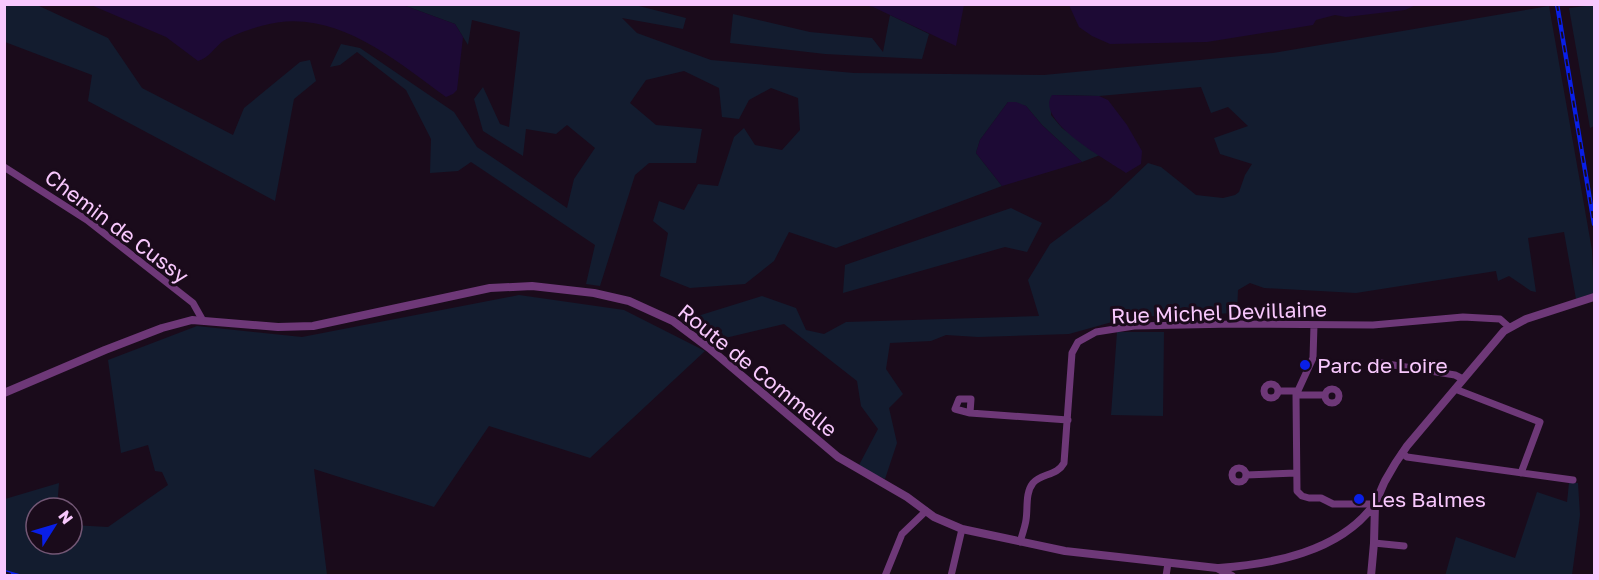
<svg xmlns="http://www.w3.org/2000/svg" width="1599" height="580" viewBox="0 0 1599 580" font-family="'Golos Text',sans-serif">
<rect width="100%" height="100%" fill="#1a0b1b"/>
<path fill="#131c2f" d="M 605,4 L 635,5 L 686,18 L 683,29 L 622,18 L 637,33 L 711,60 L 854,73 L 1044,75 L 1273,53 L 1549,6 L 1592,250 L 1594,293 L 1576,299 L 1564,232 L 1528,238 L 1536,292 L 1531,291 L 1509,276 L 1498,281 L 1496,271 L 1356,293 L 1264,288 L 1250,283 L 1238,290 L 1237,313 L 1130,317 L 1069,334 L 978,337 L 946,335 L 931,341 L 890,343 L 886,369 L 903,394 L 889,408 L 897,443 L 885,479 L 858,467 L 878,429 L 861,406 L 857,381 L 784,324 L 721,339 L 718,330 L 698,334 L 688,319 L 762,296 L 796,308 L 806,330 L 824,334 L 846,322 L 1039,316 L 1028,280 L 1050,244 L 1108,201 L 1148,163 L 1161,167 L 1196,195 L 1223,198 L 1235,195 L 1239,192 L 1245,175 L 1252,164 L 1220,154 L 1214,138 L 1248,126 L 1228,107 L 1211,113 L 1201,87 L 1099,96 L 1052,95 L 1051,115 L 1062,128 L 1100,155 L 1082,162 L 1042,125 L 1026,106 L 1008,102 L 980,140 L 976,153 L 1002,186 L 836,248 L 789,232 L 774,261 L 745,284 L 690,288 L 660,276 L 668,233 L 653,221 L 659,201 L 684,210 L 698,184 L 718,186 L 734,137 L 744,128 L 755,145 L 782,150 L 800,130 L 798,98 L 771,88 L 749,100 L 739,119 L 722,117 L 719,88 L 684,71 L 646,80 L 630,103 L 656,125 L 702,129 L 696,163 L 649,163 L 635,175 L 600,286 L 586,284 L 595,245 L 471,162 L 458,171 L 430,173 L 431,139 L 406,90 L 357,52 L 340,65 L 330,67 L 341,44 L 360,48 L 454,112 L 477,147 L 567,208 L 574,179 L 595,148 L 567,125 L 556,134 L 526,129 L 523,156 L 483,131 L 474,99 L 483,87 L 500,124 L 509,127 L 520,32 L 472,20 L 468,45 L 455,24 L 403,5 Z
M 4,5 L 37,5 L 108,38 L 142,88 L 233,135 L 244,108 L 300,62 L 310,60 L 316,81 L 294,99 L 275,201 L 88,101 L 92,75 L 5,42 Z
M 1594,5 L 1594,126 L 1590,128 L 1569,8 Z
M 733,14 L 810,32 L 872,38 L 883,52 L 890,15 L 929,34 L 922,59 L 825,54 L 730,43 Z
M 1011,208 L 1042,223 L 1027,252 L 1005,247 L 843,293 L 845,265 Z
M 519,295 L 624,310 L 705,351 L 590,458 L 489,426 L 434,507 L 314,469 L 327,575 L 5,575 L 5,499 L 59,483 L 57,508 L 36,508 L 36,544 L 72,544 L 72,525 L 108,527 L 168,485 L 162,472 L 155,471 L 148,445 L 121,453 L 108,360 L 197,326 L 302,337 Z
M 1117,332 L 1164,332 L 1163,416 L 1111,415 Z
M 1569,483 L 1578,483 L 1580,515 L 1572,575 L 1445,576 L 1456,537 L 1515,558 L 1537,492 L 1567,502 Z"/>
<path fill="#1d0a35" d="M 91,5 L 403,5 L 455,24 L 463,37 L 457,90 L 453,94 L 446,97 C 392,58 332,5 261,26 C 250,29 233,35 223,41 C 214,48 209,58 198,61 L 166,37 Z
M 863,5 L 964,5 L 956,46 L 873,7 Z
M 1069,5 L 1069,4 L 1416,5 L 1405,10 L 1346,17 L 1335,15 L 1316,20 L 1313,25 L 1207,42 L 1110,44 L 1092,36 L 1079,27 Z
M 1052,95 L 1099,96 L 1108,100 L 1127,125 L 1142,151 L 1141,164 L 1126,173 C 1107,160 1034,121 1052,95 Z
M 1008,102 L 1016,102 L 1026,106 L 1042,125 L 1082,162 L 1002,186 L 976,153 L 980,140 Z"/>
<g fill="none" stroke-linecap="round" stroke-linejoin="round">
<path stroke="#6e3878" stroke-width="7" d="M 4,167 L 87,220 L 193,303 L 202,319
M 1314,325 L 1313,358 L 1296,395 L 1297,491 L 1302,496 L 1309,498 L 1321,498 L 1333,504 L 1375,504
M 1375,362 L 1455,375 L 1463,379
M1264 391a7 7 0 1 1 14 0a7 7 0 1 1-14 0Z
M 1455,389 L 1540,422 L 1521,473
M1325 396a7 7 0 1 1 14 0a7 7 0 1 1-14 0Z
M 1278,391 L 1297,391
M 1296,395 L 1325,395
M 970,413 L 955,409 L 959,399 L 971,399 L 970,413 L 1068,420
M 1402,453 L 1407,457 L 1573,480
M1232 475a7 7 0 1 1 14 0a7 7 0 1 1-14 0Z
M 1246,475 L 1296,473
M 1020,542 C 1022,535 1025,527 1026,520 C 1028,508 1025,493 1033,483 C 1042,473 1057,476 1064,463 L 1072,353 L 1078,342 L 1096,332 L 1134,326 L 1234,324 L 1373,325 L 1463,317 L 1500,319 L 1509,327
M 1374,543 L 1404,546
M 885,576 L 902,534 L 926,511
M 951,576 L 962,529
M 1166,576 L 1168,563"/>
<path stroke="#6e3878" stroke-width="8" d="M 4,393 L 105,350 L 162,328 L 192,320 L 278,327 L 313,326 L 490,288 L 532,286 L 594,293 L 629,301 L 673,321 L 709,348 L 838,457 L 907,497 L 934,517 L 962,529 L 1065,551 L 1217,568 L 1232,576
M 1219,568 C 1273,564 1338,552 1373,506 C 1378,499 1381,489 1385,481 C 1392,468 1399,457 1407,446 L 1504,331 L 1526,319 L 1594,297
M 1371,576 L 1374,543 L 1375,504"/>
<defs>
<path id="rail" d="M 1557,4 L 1594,224
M 4,572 L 18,576"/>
</defs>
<use href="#rail" stroke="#091fe7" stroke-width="4.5"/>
<use href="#rail" stroke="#1a0b1b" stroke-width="2" stroke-dasharray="7" stroke-linecap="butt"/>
</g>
<g fill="#091fe7" stroke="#1a0b1b" stroke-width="2">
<circle cx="1305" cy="365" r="6"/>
<circle cx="1359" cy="499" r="6"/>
</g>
<g text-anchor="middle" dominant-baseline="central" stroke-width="6" stroke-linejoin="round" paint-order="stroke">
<g font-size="21" fill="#f8c8fd" stroke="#1a0b1b">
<text transform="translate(117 226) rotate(37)">Chemin de Cussy</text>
<text transform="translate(1219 312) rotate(-2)">Rue Michel Devillaine</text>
<text transform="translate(758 370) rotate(39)">Route de Commelle</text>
</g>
<g font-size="21" fill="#f8c8fd" stroke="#1a0b1b" text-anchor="start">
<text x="1317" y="365">Parc de Loire</text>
<text x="1371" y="499">Les Balmes</text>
</g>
</g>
<rect width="1599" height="580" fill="none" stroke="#f8c8fd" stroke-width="12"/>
<g transform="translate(54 526) rotate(53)"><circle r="28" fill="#1a0b1b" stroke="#735775" stroke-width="1.5"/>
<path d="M0-4.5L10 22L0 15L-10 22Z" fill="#091fe7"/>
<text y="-9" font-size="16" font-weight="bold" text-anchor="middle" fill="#f8c8fd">N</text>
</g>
</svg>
